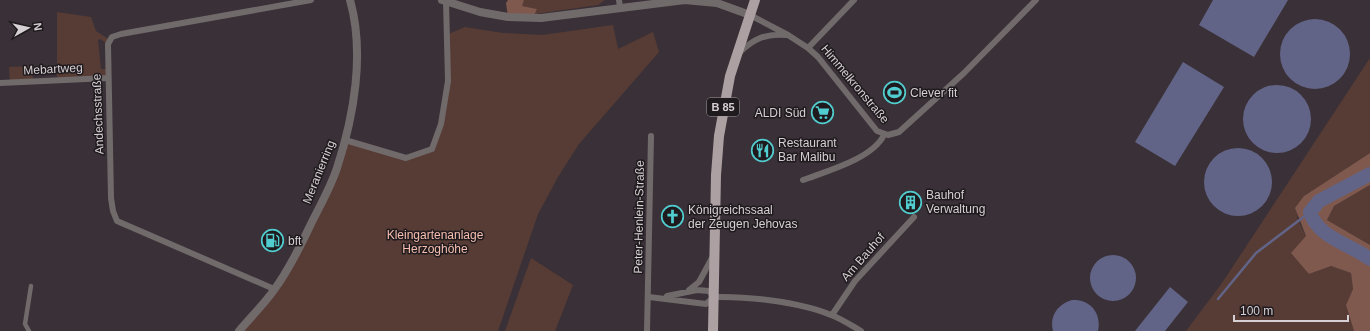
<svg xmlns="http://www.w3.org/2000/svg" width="1370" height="331" viewBox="0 0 1370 331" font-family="Helvetica,sans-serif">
<rect width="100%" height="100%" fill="#3a3037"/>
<path fill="#573c35" d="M 524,0 L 605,0 L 598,5 L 535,14 L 537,9 L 521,6 Z
M 57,12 L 91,17 L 96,31 L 110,40 L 108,44 L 100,39 L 98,40 L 101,69 L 108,69 L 108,78 L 57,79 Z
M 613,25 L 618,49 L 653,32 L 659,52 L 579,144 L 558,177 L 538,214 L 498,331 L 239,331 L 274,289 L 303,240 L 345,140 L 406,158 L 432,149 C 447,108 448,78 446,35 L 465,27 L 503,33 L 542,35 Z
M 1370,58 L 1370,153 L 1304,196 L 1297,218 L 1306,236 L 1309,274 L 1331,266 L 1351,273 L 1353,289 L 1346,305 L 1354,331 L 1186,331 L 1222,283 Z
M 32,66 L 33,81 L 10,83 L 9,67 Z
M 1370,185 L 1370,245 L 1327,220 L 1334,206 Z
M 531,258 L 573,285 L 555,331 L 505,331 Z"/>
<path fill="#80594e" d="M 508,0 L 524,0 L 522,6 L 537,9 L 533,18 L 508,17 L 506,3 Z
M 1370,153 L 1370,185 L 1334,206 L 1327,220 L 1370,245 L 1370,331 L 1354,331 L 1346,305 L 1353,289 L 1351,273 L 1331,266 L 1309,274 L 1291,253 L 1306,236 L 1295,208 L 1304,196 Z"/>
<path fill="#626487" d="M 1213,0 L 1288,0 L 1254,57 L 1199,25 Z
M1280 54a35 35 0 1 1 70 0a35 35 0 1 1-70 0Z
M 1183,62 L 1224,87 L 1175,166 L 1135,142 Z
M1243 119a34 34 0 1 1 68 0a34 34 0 1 1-68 0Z
M1204 182a34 34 0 1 1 68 0a34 34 0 1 1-68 0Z
M1090 278a23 23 0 1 1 46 0a23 23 0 1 1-46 0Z
M 1170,287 L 1188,302 L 1165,331 L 1135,331 Z
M 1072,300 C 1090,299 1102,313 1098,331 L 1053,331 C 1049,316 1058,304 1072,300 Z"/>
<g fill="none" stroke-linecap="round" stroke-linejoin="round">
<path stroke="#626487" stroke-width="2.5" d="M 1218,299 L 1256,253 L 1310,212"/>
<path stroke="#626487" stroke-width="14" d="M 1370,174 L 1319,201 L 1310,212 C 1318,238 1350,244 1370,259"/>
<path stroke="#716a6b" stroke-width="4.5" d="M 29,331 L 25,324 L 31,286"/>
<path stroke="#716a6b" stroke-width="6" d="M 619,0 L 620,7
M 750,15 L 788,35 L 808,48 L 818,57 L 877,131 L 888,135 L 899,132 L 964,73 L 1036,0
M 808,48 L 854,0
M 739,53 C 753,39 766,33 786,35
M 0,83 L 108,78
M 345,140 L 406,158 L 432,149 L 441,124 L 448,81 L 446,1
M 803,180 C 827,171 872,159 884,135
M 274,289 L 117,221 L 113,211 L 111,198 L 108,44 L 112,37 L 121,34 L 311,0
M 689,290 L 699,282 L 712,258
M 667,296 L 697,290 L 709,291 L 714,297
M 649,297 L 706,304 L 714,297
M 714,297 C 747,296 800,302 831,315 C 842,319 852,326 861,331
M 832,315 L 855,281 L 914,217
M 647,331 L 651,136"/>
<path stroke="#716a6b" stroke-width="8" d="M 442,0 L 480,12 L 508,17 L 541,18 L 685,0 L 717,3 L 750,15
M 239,331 C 251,317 264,304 274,290 C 288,271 299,249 309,228 C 318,209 330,189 337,168 C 354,116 365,53 350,0"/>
<path stroke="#ada0a2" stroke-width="10" d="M 713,331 L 716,175 L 719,136 L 730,76 L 755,0"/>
</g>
<defs>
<symbol id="stadium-ring" viewBox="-11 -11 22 22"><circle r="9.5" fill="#1e1a1d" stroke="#52cdcf" stroke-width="1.5"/><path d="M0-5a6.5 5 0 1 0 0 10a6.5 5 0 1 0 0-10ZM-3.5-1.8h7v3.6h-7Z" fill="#52cdcf"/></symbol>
<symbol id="supermarket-ring" viewBox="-11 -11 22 22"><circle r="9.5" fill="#1e1a1d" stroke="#52cdcf" stroke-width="1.5"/><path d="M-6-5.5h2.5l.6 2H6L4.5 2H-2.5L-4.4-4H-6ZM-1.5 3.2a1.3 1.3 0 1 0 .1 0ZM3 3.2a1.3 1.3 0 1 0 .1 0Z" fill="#52cdcf"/></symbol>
<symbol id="restaurant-ring" viewBox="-11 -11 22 22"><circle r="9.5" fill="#1e1a1d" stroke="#52cdcf" stroke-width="1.5"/><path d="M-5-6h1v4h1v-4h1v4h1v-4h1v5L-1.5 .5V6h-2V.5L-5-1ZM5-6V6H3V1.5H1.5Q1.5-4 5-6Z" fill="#52cdcf"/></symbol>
<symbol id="building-ring" viewBox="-11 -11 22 22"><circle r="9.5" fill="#1e1a1d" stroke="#52cdcf" stroke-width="1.5"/><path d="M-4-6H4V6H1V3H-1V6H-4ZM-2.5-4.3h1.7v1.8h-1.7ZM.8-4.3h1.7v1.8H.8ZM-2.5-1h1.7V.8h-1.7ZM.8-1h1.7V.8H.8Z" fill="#52cdcf"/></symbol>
<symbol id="church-ring" viewBox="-11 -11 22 22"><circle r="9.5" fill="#1e1a1d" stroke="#52cdcf" stroke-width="1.5"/><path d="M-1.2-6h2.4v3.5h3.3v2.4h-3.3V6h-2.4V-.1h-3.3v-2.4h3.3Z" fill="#52cdcf"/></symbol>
<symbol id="fuel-ring" viewBox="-11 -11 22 22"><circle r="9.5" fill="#1e1a1d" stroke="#52cdcf" stroke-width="1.5"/><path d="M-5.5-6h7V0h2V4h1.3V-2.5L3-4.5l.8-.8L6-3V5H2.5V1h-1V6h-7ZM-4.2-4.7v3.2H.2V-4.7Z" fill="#52cdcf"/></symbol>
</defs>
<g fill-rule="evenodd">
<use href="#stadium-ring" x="882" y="80" width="25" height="25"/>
<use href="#supermarket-ring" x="810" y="100" width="25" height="25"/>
<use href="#restaurant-ring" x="750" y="138" width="25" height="25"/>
<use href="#building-ring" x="898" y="190" width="25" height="25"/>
<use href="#church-ring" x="660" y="204" width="25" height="25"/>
<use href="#fuel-ring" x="260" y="228" width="25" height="25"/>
</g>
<g text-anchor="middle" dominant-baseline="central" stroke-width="3" stroke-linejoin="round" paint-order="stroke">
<rect fill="#1e1a1d" stroke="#9f999c" stroke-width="1" x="707" y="98" width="32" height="18" rx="3"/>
<g font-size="11" font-weight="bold" fill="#d6cfd3">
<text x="723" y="107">B 85</text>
</g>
<g font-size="12" fill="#d6cfd3" stroke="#1e1a1d">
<text transform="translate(53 69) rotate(-3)">Mebartweg</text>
<text transform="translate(855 84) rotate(50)">Himmelkronstraße</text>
<text transform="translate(98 114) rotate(-92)">Andechsstraße</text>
<text transform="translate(319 172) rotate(-68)">Meranierring</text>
<text transform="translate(639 217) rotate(-89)">Peter-Henlein-Straße</text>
<text transform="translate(863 257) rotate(-49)">Am Bauhof</text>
</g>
<g font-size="12" fill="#d6cfd3" stroke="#1e1a1d" text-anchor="start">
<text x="910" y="93">Clever fit</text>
<text x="806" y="113" text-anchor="end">ALDI Süd</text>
<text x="778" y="143">Restaurant<tspan x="778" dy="14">Bar Malibu</tspan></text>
<text x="926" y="195">Bauhof<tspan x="926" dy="14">Verwaltung</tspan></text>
<text x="688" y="210">Königreichssaal<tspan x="688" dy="14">der Zeugen Jehovas</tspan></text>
<text x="288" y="241">bft</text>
</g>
<g font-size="12" fill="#f6beaf" stroke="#1e1a1d">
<text x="435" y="235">Kleingartenanlage<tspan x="435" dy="14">Herzoghöhe</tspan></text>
</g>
</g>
<g transform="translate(28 28) rotate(82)" stroke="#1e1a1d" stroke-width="3" paint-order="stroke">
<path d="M0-3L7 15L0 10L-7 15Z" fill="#d6cfd3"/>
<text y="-6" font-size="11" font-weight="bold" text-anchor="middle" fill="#d6cfd3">N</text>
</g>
<path d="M1234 315v6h114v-6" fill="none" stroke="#d6cfd3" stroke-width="2"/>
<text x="1240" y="315" font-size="12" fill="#d6cfd3" stroke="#1e1a1d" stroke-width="3" paint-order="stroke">100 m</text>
</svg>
